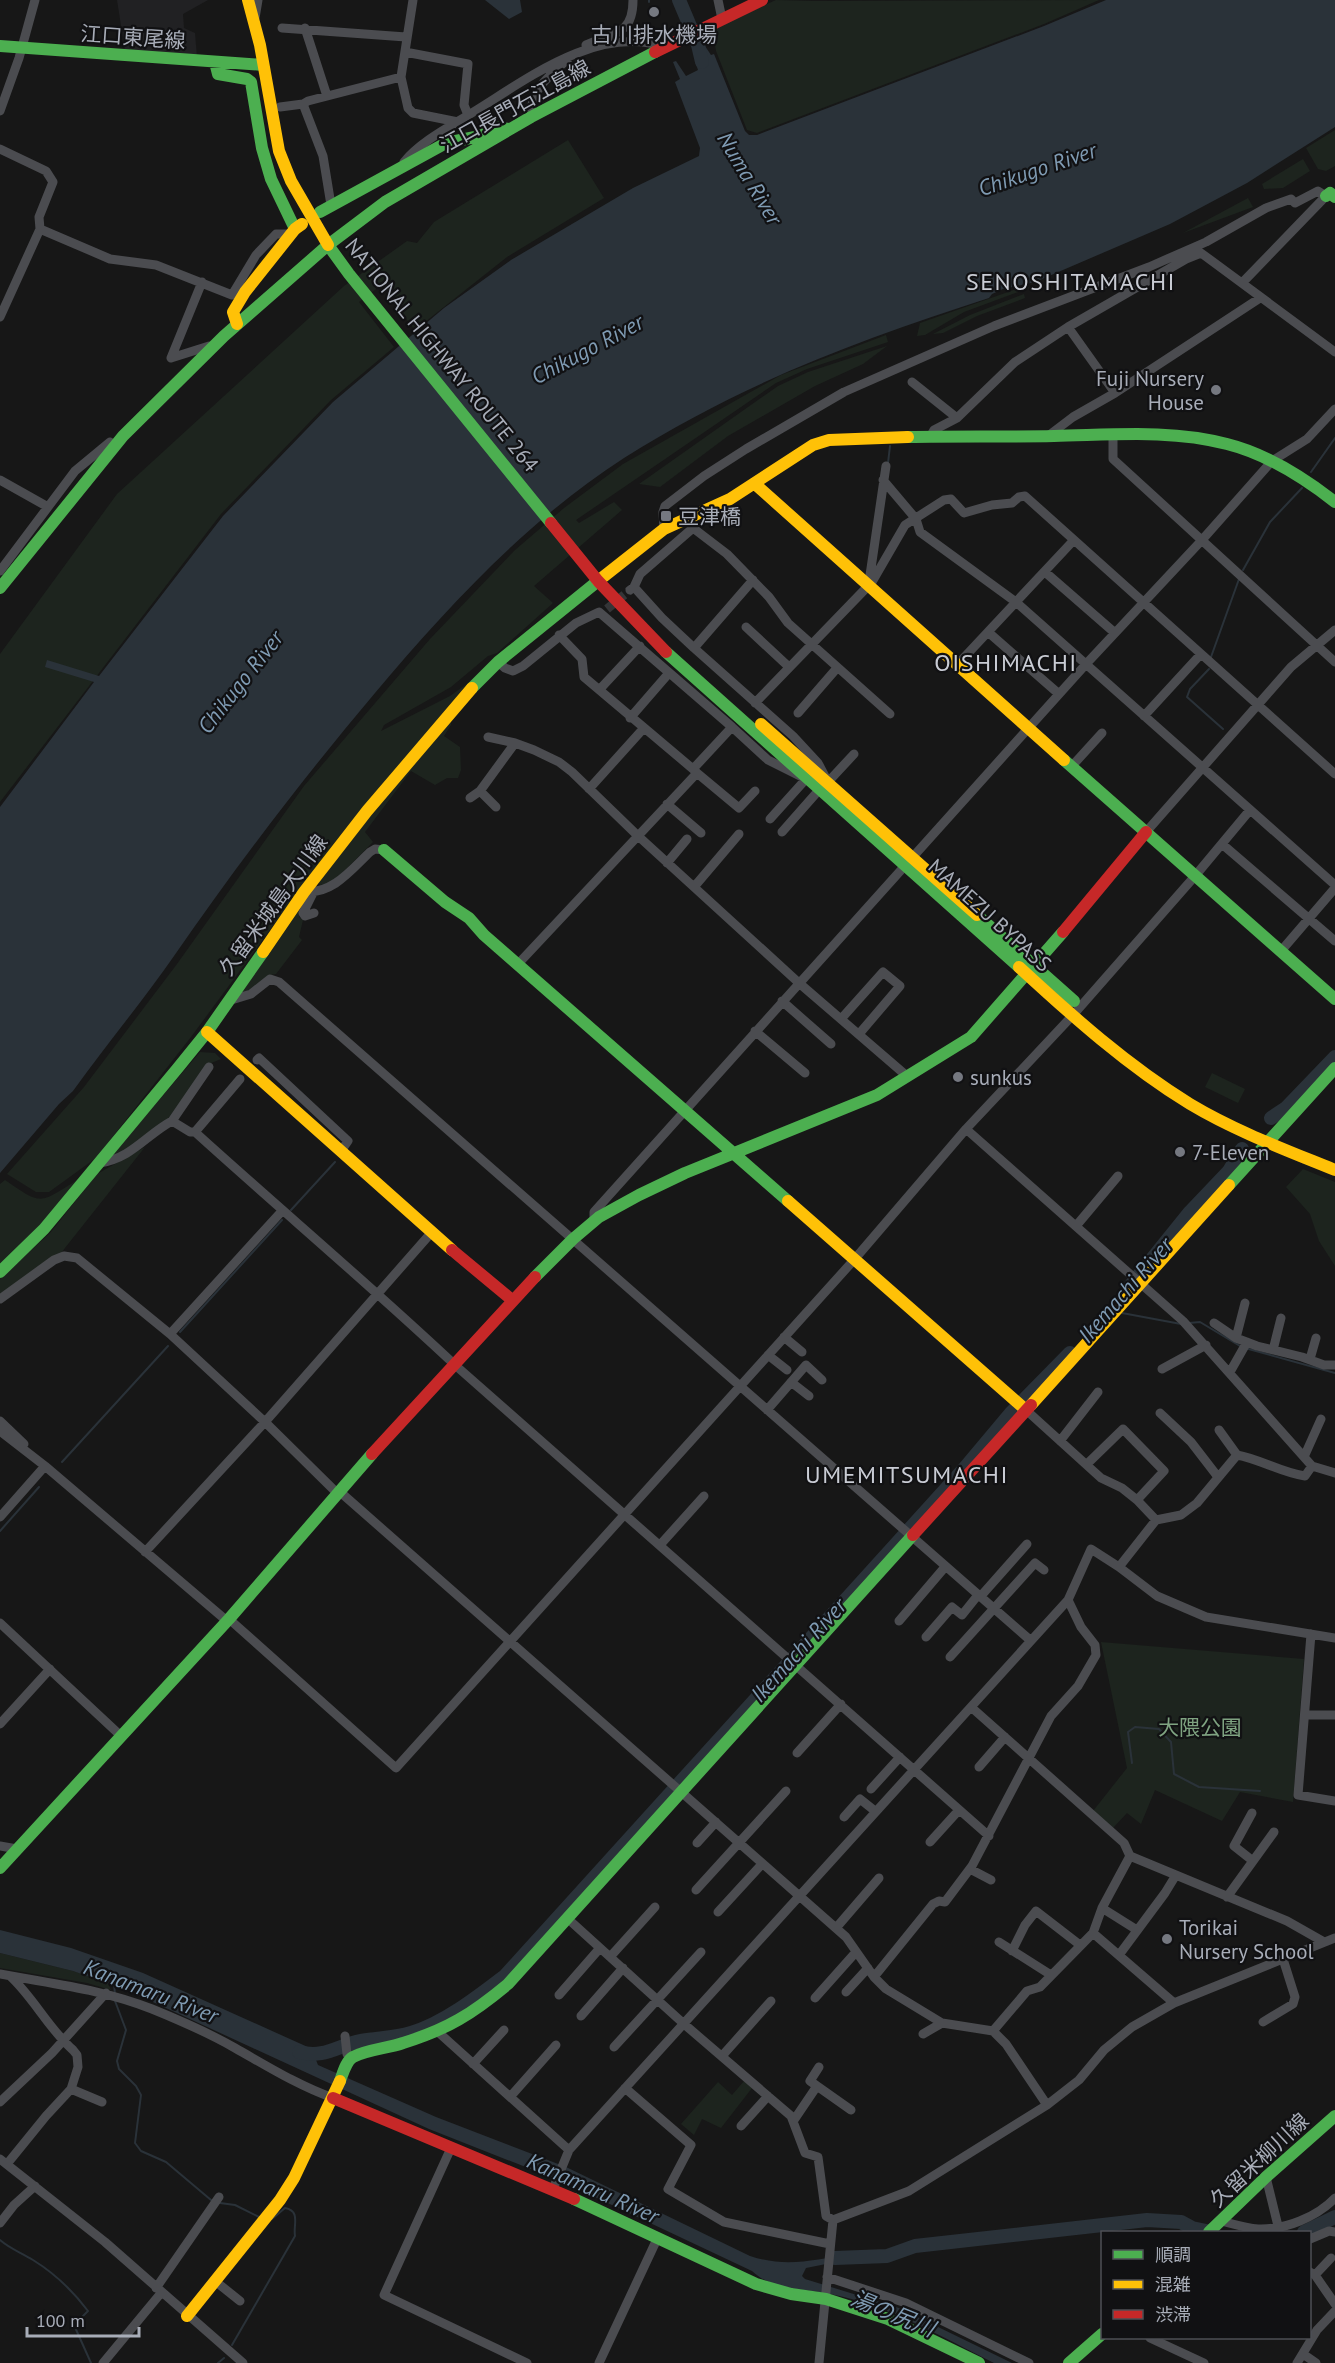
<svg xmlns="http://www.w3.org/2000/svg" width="1335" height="2363" viewBox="0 0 1335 2363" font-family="'PT Sans','Noto Sans JP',sans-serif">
<rect width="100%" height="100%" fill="#171717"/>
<path fill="#212123" d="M 117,0 L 208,0 L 183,14 L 184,28 L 195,33 L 197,57 L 125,51 Z"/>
<path fill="#1d241e" d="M 776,0 L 815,1 L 1099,0 L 1044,24 L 757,133 L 747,130 L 716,51 L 712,29 Z
M 1335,130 L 1335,166 L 1326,171 L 1318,169 L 1306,148 Z
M 568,140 L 604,198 L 507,257 L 415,330 L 380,286 L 359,302 L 394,347 L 331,400 L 221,514 L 0,802 L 0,654 L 117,494 L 344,286 L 407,241 L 417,243 L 434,222 Z
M 1303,159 L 1310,171 L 1283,188 L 1264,189 L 1262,184 Z
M 1248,198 L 1253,207 L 1183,233 Z
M 1028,285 L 1029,288 L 964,312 L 925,335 L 917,336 L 920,323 Z
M 1024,294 L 1025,298 L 977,316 L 943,333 L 933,334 L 970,315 Z
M 886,335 L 888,342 L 807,369 L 776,383 L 576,520 L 579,523 L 614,502 L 622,510 L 534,586 L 553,603 L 497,653 L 488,656 L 451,687 L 384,725 L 381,731 L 450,696 L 468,683 L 338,838 L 191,1037 L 96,1158 L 49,1192 L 36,1192 L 7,1174 L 84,1087 L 177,964 L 304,786 L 430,639 L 515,550 L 564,508 L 623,464 L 781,375 Z
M 887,346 L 863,364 L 815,386 L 728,436 L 660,487 L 639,484 L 778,386 L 808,372 Z
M 451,716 L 451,725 L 444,736 L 460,747 L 461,770 L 458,778 L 447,778 L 435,785 L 411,771 L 365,832 L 373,842 L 332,883 L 320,885 L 318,881 Z
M 300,905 L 299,917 L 303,920 L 299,937 L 302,940 L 276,974 L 270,975 L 251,991 L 236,994 Z
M 200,1052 L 215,1053 L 221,1059 L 209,1064 L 167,1120 L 117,1158 L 112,1155 Z
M 1212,1073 L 1245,1089 L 1238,1103 L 1205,1087 Z
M 145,1147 L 61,1253 L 0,1294 L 0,1278 L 50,1233 L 97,1174 Z
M 1303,1169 L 1335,1182 L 1335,1266 L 1319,1241 L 1310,1214 L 1286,1187 Z
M 79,1179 L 38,1228 L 0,1265 L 0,1184 L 5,1180 C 44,1207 39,1203 79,1179 Z
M 1101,1642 L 1304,1659 L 1293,1802 L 1240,1792 L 1222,1821 L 1155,1790 L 1141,1824 L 1127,1813 L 1113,1828 L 1093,1811 L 1127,1768 Z
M 0,1953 L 73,1971 L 108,1983 L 111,1990 L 87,1983 L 0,1968 Z
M 744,2081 L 752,2088 L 721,2128 L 702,2119 L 694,2135 L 681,2124 L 718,2082 L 732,2095 Z"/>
<path fill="#2a3239" d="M 485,0 L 520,0 L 522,12 L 509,19 Z
M 1106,0 L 1335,0 L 1335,127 L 1247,183 L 1170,224 L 1035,282 L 1003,289 L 992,294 L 989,298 C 858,340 741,384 624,458 C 528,520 448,606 375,693 C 304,777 237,865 174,956 C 142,1002 106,1045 73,1091 L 59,1104 L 0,1173 L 0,807 L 94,682 L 45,667 L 47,660 L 99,676 L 223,516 L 333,402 L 444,308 L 511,260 L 633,188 L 699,156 L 700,148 L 675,82 L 680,79 L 673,62 L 676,61 L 686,76 L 698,70 L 695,61 L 697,55 L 694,47 L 703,43 L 711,55 L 714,54 L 745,131 L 749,135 L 757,135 L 1044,26 Z
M 0,1930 L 71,1948 L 143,1973 L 310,2048 L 318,2056 L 316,2060 L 318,2065 L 436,2117 L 566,2167 L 750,2256 C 786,2268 814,2260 850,2254 L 851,2259 L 806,2268 L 802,2276 L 805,2279 L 899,2308 L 1012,2363 L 994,2363 C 942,2337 888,2305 830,2294 C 802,2288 773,2291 752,2271 L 561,2181 L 429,2129 L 129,1991 L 73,1971 L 0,1953 Z"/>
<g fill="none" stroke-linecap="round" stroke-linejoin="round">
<path stroke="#2a3239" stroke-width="2" d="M 649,2 L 649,0
M 888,463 L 890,446
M 1311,472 L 1335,438
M 1243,570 L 1270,522 L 1302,488
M 1211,657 L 1239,579
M 1209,669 L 1190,689 L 1187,697 L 1223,729
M 291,1210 L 335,1162
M 1122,1313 L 1181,1324
M 1189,1323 L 1200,1322 L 1240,1346
M 180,1332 L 282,1220
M 1245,1348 L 1335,1373
M 62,1462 L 168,1346
M 0,1531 L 39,1487
M 1132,1763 L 1128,1732 L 1135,1727 L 1159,1729 L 1171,1742 L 1174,1774 L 1199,1787 L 1260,1791
M 114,1983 L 115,1995
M 115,2001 L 126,2030 L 117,2061 L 119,2069 L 136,2086 L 141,2095 L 135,2143 L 141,2151 L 166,2162 L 211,2200
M 220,2203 L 235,2205 L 259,2217
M 0,2240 C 10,2249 22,2253 33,2260 C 54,2273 73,2291 88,2311 L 74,2325 L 91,2363
M 232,2345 L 295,2236 C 293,2225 301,2211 285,2208 L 272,2219
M 218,2363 L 224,2358"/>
<path stroke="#2a3239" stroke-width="14" d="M 679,0 L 698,45 L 702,62
M 1271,1118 L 1286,1108 L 1335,1057
M 1127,1290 L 1190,1212 L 1229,1171 L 1242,1149
M 299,2052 C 325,2059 338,2045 361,2041 C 377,2038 395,2038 411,2033 C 443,2024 479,1996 505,1976 L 964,1469 L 1011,1413 L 1070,1353
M 1304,2232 L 1335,2217
M 835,2258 L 887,2256 L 915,2246 L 1147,2220 L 1181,2222 L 1192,2228 L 1211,2232"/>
<path stroke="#343537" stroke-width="9" stroke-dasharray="9 4.5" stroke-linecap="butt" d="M 607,609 L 630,590"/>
<path stroke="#4b4c50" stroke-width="9" d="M 718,0 L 722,19
M 255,18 L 258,0
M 282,28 L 406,37
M 305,28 L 327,96
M 586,45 C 614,33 633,35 633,0
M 405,52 L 468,64 L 464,105 L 468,115
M 401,77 L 408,108 L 413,113 L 458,122
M 303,104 L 323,156 L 331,205
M 280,107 L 303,104 L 308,101 L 401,77 L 413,0
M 0,111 L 19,58 L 35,0
M 531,117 C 529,91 550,75 568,59
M 0,149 L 46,171 L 53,182 L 39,217 L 40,229 L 0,317
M 404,162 C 421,141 451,126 475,111 C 527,79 599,24 664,47
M 40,229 L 110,259 L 156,265 L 232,295 L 256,255 L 276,234 L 291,234
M 1068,327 L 1115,393
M 171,358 L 202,282
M 171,358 L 209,346
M 912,382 L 957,418
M 1113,435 L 1113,459 L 1335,662
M 1048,436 L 1073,417 L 1115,393 L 1260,298
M 930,437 L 934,430 L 957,418 L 1015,362 L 1068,327 L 1186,259 L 1201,253 L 1335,352
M 0,480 L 48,507
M 883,480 L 916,519 L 920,532 L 1016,602 L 1335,885
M 693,528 L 727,554 L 769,597 L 788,623 L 890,714
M 664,529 L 663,512 L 665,506 L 704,476 L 746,449 L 844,392 L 994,326 L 1149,267 L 1206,242 L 1266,208 L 1291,199 L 1295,203 L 1318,191 L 1326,196 L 1242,283
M 0,571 L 75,471 L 110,442
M 1045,572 L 1115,633
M 753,580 L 694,648 L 793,736 L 818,763 L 828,782 L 854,754
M 869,582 L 886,466
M 634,587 L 662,618 L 694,648
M 630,590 L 634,587 L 640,574 L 693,528 L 694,525
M 746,627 L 789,667
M 988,632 L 1059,694
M 559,635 L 582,659 L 584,677 L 693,769 L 732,727 L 768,760 L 806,779 L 770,819
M 498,662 L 505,668 L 513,671 L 523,666 L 576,623 L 599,612 L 732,727
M 957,665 L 1073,541
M 600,689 L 640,646
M 755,703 L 872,582 L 905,525 L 944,500 L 951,499 L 964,513 L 992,505 L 1012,503 L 1019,497 L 1025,496 L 1335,774
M 798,713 L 837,668
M 1144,716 L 1201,654
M 630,718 L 669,673
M 488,737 L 515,743 L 534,750 L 559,762 L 572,772 L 637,835 L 799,983 L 908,1077
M 1072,766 L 1102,733
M 697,773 L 739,808 L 755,791
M 589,789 L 643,729
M 480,791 L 496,807
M 470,798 L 480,791 L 515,743
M 667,804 L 701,833
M 782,832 L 819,790
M 1146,832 L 1291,667 L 1335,630
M 1222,844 L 1335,941
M 667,863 L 687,839
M 694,887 L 739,834
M 304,892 C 333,894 351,870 370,852 L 375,849 L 384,850
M 313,893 L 303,913 L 305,916 L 314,913
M 1281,951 L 1335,888
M 518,964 L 697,773 L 693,769
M 228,1001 L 251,994 L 270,979 L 279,982 L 1030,1640
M 782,1001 L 831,1044
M 841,1019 L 883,972 L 900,986 L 859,1034
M 755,1031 L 805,1073
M 257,1060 L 259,1058 L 348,1141 L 341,1151
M 172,1121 L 209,1067
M 966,1129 L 1183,1321 L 1312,1466 L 1335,1473
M 195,1132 L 240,1079
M 100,1163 C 132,1158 146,1135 172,1121 L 190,1132 L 195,1132 C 281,1210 370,1285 455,1365 L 989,1836
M 594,1222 L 594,1212 L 1087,663 L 1202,540 L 1272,461 L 1307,439 L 1335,409
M 1076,1226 L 1118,1176
M 0,1299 L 54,1260 L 64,1256 L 77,1258 L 170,1334 L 265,1422 L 337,1493
M 1214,1323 L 1236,1338 L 1257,1346 L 1302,1357 L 1324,1365 L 1335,1365
M 170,1334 L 282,1211
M 784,1337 L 802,1352
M 1236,1338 L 1245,1303
M 1273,1350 L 1281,1318
M 768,1355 L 787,1370
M 1310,1359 L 1316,1338
M 1162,1369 L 1206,1345
M 1230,1372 L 1247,1342
M 791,1382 L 809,1396
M 767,1410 L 806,1365 L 822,1380
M 1026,1410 L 1101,1478 L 1122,1488 L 1137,1500 L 1156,1520
M 1160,1413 L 1191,1442 L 1218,1477
M 0,1421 L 24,1444
M 1219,1430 L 1237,1455
M 0,1431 L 45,1466 L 227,1621
M 1060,1441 L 1098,1392
M 1304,1457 L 1321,1419
M 1087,1464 L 1123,1429 L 1164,1471 L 1137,1500
M 339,1491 L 846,1937 L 874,1977 L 886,1989 L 942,2023 L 993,2031 L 1006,2044 L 1047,2105
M 0,1517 L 45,1466
M 660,1545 L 704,1496
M 145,1552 L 265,1422 L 431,1233
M 1119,1567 L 1156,1520 L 1181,1515 L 1197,1503 L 1237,1455 C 1260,1459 1282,1473 1305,1476 L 1312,1466
M 980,1597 L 1027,1544
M 229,1619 L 396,1768 L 853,1261 L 966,1129 L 1073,1015 L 1195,876 L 1250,810
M 899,1621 L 945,1567
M 0,1623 L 121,1736
M 1311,1634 L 1298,1795 L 1335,1801
M 926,1637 L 952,1607 L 962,1615 L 978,1595
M 950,1657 L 1035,1563 L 1044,1570
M 971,1707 L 1124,1843 L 1130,1856 L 1287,1921 L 1324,1942
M 1305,1715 L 1335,1715
M 0,1724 L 50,1669
M 797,1753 L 841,1704
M 979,1767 L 1005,1737
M 871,1789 L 900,1757
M 1252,1813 L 1234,1846 L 1253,1861
M 844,1817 L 860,1799 L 875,1811
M 930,1842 L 959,1810
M 697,1843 L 716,1822
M 0,1846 L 17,1849
M 1130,1856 L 1102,1908 L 1093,1933 L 1174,2003
M 970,1869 L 991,1880
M 696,1890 L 786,1791
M 1227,1897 L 1274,1832
M 1102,1908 L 1137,1930
M 718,1912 L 762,1864
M 567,1918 L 684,2024 L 791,2116 L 805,2153 L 818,2157 L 826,2216 L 833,2220
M 836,1928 L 879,1878
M 999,1942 L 1051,1975
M 1012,1951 L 1025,1925 L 1036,1911 L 1080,1945
M 1119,1955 L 1165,1893 L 1176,1875
M 610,1957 L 655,1907
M 0,1974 C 52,1984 102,1989 152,2009 C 179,2020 209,2033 235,2048 C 267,2066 297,2085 333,2098
M 874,1977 L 933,1904 L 939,1901 L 945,1902 L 972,1866 L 1051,1716 L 1078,1686 L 1096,1655 L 1095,1645 L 1081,1627 L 1068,1600
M 846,1992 L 868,1968
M 559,1995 L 600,1948
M 815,1998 L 856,1952
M 581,2016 L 623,1968
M 1263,2022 L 1293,2004 L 1295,1997 L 1283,1959
M 993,2031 L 1027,1991 L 1040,1987 L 1093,1933
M 438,2032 L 569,2150
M 923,2034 L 942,2023
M 345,2036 L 347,2054 L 350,2059
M 614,2047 L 701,1952
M 722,2056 L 771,2001
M 473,2064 L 504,2030
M 817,2086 L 810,2081 L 819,2067
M 625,2088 L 691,2145 L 668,2189 L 724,2222 L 830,2244
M 71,2089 L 102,2102
M 510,2097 L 556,2045
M 0,2102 L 52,2053 L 106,1993
M 794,2120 L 817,2086 L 851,2110
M 741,2126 L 768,2096
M 451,2148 L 384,2295 L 527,2363
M 0,2159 L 105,2242 L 243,2363
M 7,2164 L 46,2116 L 71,2089 L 78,2067 L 77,2055 L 73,2050 C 48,2028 34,1998 10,1976
M 1266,2177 L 1279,2230
M 553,2189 L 569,2150 L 1068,1600 L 1091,1549 L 1119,1567 L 1157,1596 L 1206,1617 L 1335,1638
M 833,2220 L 909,2191 L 1047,2105 L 1079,2080 L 1104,2050 L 1132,2027 L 1174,2003 L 1335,1938
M 1221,2221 C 1233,2224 1246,2228 1258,2229 C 1285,2230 1317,2217 1335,2198
M 0,2223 L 14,2205 L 35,2186
M 1310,2239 L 1329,2231 L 1335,2232
M 1310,2272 L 1315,2275 L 1335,2304
M 1315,2275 L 1331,2258
M 827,2277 L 906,2303 L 1029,2363
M 215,2281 L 240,2301
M 156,2288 L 219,2197
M 1150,2338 L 1204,2363
M 1303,2354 L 1316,2363
M 103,2363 L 161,2293
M 599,2363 L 658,2237
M 819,2363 L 833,2220
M 1297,2363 L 1317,2330 L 1335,2311"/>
<path stroke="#4caf50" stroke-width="12" d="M 0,46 L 263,65
M 215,62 L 218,74 L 247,79 L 251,82 L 262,148 L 271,179 L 295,229
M 1326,196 L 1330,193 L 1335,197
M 320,212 L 446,143 L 475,137 L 493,127 L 509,129
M 328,245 L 385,202 L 531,117 L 655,52
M 908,437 C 956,436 1005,437 1054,436 C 1111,435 1171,429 1227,444 C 1267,454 1303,477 1335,502
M 0,588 L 123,436 L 224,336 L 328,245 L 349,274 L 551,523
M 666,652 L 1019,967
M 472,688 L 498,662 L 598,581
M 1064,760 L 1335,999
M 384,850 L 445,902 L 469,918 L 484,935 L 788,1201
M 977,915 L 1074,1001
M 1229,1185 L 1335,1068
M 0,1272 L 44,1229 L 177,1069 L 207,1032 L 263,952
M 535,1277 L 573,1239 L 599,1217 L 639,1195 L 685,1173 L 877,1095 L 971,1037 L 1063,932
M 0,1868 L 229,1619 L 372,1454
M 340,2081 C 343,2073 346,2061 353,2057 C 365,2050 389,2048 403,2043 C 448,2029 472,2014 508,1984 L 913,1535
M 574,2199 L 756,2284 L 791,2294 L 826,2299 L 888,2319 L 979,2363
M 1209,2232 L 1266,2177 L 1335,2116
M 1069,2363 L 1102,2334"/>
<path stroke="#ffc107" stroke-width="12" d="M 248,0 L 260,45 L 279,151 L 291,181 L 328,245
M 237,324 L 233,312 L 245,292 L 295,229 L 302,224
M 755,484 L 1064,760
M 598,581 L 664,529 L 730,499 L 813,445 L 829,440 L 908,437
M 761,724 L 977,915
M 263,952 L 304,892 L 367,811 L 472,688
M 1019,967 C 1072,1016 1128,1066 1190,1104 C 1235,1131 1286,1150 1335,1170
M 207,1032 L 452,1250
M 788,1201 L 1026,1410
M 1031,1405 L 1229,1185
M 187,2316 L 280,2200 L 294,2178 L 340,2081"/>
<path stroke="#c62828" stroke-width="12" d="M 655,52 L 762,0
M 551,523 L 598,581 L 666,652
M 1063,932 L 1146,832
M 452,1250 L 512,1300
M 372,1454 L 535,1277
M 913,1535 L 1031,1405
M 333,2098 L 574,2199"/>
</g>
<g fill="#757880" stroke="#111113" stroke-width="2">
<circle cx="654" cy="12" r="6"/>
<circle cx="1216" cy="390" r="6"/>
<rect x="660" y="510" width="12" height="12" rx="3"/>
<circle cx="958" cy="1077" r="6"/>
<circle cx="1180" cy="1152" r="6"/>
<circle cx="1167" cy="1939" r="6"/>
</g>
<g text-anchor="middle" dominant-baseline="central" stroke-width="4.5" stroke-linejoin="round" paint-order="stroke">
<g font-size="21" fill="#a8adb8" stroke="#111113" text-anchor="start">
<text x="654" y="34" text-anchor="middle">古川排水機場</text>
<text x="1204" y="378" text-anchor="end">Fuji Nursery<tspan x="1204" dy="24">House</tspan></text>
<text x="678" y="516">豆津橋</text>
<text x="970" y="1077">sunkus</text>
<text x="1192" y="1152">7-Eleven</text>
<text x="1179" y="1927">Torikai<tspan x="1179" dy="24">Nursery School</tspan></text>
</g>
<g font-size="21" fill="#a8adb8" stroke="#111113">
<text transform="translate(133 37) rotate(4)">江口東尾線</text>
<text transform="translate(515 106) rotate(-29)">江口長門石江島線</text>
<text transform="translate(442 355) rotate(51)">NATIONAL HIGHWAY ROUTE 264</text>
<text transform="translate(273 905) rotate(-54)">久留米城島大川線</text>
<text transform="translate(990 915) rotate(42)">MAMEZU BYPASS</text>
<text transform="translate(1259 2160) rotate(-43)">久留米柳川線</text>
</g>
<g font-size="21" fill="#7fa381" stroke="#111113">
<text x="1200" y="1727">大隈公園</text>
</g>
<g font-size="22" font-style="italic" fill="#7f9bb3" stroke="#111113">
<text transform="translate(1037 169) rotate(-19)">Chikugo River</text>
<text transform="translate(750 178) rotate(59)">Numa River</text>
<text transform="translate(587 349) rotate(-28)">Chikugo River</text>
<text transform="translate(240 682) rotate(-52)">Chikugo River</text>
<text transform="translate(1125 1290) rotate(-49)">Ikemachi River</text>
<text transform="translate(798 1650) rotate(-48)">Ikemachi River</text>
<text transform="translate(151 1991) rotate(21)">Kanamaru River</text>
<text transform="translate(593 2188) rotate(24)">Kanamaru River</text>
<text transform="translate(893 2313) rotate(22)">湯の尻川</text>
</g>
<g font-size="24" letter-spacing="1.5" fill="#c9ccd4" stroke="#111113">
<text x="1071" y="281">SENOSHITAMACHI</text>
<text x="1006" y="662">OISHIMACHI</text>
<text x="907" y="1474">UMEMITSUMACHI</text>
</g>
</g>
<rect x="1101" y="2231" width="210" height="108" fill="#111113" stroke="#4d4f55" stroke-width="1.5"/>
<rect x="1113" y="2250" width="30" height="9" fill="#4caf50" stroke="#4d4f55" stroke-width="1.5"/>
<text x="1155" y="2261" font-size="18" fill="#a8adb8">順調</text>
<rect x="1113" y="2280" width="30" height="9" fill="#ffc107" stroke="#4d4f55" stroke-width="1.5"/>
<text x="1155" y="2291" font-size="18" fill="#a8adb8">混雑</text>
<rect x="1113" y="2310" width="30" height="9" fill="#c62828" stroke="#4d4f55" stroke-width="1.5"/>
<text x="1155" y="2321" font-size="18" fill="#a8adb8">渋滞</text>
<path d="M27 2327v9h112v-9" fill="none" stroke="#a8adb8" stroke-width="3"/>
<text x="36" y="2327" font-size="18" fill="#a8adb8" stroke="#111113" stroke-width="4.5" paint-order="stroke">100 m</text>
</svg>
